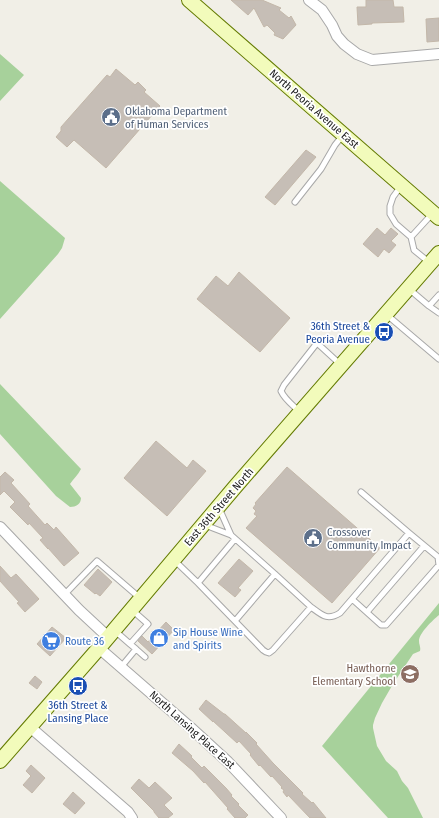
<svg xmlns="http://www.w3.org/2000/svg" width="439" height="818" viewBox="0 0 439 818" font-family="'Fira Sans Condensed',sans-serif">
<rect width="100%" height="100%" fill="#f1efe7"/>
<path fill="#a7d19b" d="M 0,54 L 24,75 L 0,101 Z
M 0,181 L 65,238 L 62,248 L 58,254 L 0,319 Z
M 0,384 L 81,469 C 78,475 73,479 70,484 L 81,498 C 81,504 76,507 70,507 L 56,496 L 0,434 Z
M 439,603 L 439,615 C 433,620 419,633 419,641 C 419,645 421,647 420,651 L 413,654 L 393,684 L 382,703 L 375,718 L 373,725 L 373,728 L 377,746 L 386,761 L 397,771 L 402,781 L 408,788 L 423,818 L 388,818 L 322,746 Z"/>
<path fill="#c6beb6" stroke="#c3b7a9" d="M 231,0 L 262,0 L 281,8 L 279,10 L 289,18 L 291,16 L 296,25 L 283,39 L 274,35 L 275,33 L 267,25 L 264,27 L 254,8 L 248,15 Z
M 366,0 L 393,0 L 394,7 L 403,7 L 404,22 L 372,23 L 372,24 L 358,25 L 357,7 L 366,7 Z
M 439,18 L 439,41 L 427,42 L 426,19 Z
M 116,69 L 135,85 L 138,82 L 146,90 L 144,92 L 160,106 L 106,168 L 74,140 L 67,147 L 56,137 L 61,131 L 61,127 L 107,75 L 110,77 Z
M 306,150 L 316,157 L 275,205 L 265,197 Z
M 377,228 L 385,235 L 391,228 L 398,234 L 391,241 L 396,245 L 389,253 L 384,249 L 378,257 L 363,244 Z
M 239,272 L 290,318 L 260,352 L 197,299 L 216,276 L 228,286 Z
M 156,441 L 187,468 L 193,460 L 206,471 L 167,516 L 124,478 Z
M 287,467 L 380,548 L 332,603 L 246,528 L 257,516 L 254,514 L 256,511 L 253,508 L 256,504 L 255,503 Z
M 5,472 L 14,480 L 11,483 L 30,504 L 28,506 L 45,525 L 47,523 L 54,530 L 56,527 L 79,553 L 64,566 L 48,548 L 48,549 L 40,540 L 43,538 L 29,523 L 28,525 L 10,507 L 15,502 L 4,491 L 0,495 L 0,477 Z
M 239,559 L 253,571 L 238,588 L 241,590 L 235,597 L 218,583 Z
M 0,566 L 11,578 L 16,574 L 39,599 L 25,612 L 17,603 L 19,602 L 0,581 Z
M 98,569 L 112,582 L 100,596 L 96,593 L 95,594 L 84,585 Z
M 166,622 L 174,630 L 152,654 L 138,641 L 142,636 L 148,642 Z
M 52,627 L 66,638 L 50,656 L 37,644 Z
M 35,676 L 42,682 L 37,689 L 29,683 Z
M 206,700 L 224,714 L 225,714 L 246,733 L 246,732 L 257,743 L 256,744 L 273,763 L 303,793 L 302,794 L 312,803 L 313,802 L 326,818 L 310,818 L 288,795 L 287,797 L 283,792 L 284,790 L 281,788 L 282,787 L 272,776 L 271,777 L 260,765 L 259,766 L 250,755 L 251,754 L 239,741 L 237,743 L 213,721 L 213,722 L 199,709 Z
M 179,744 L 192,756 L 191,757 L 202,768 L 204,766 L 226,788 L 232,795 L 231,796 L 239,804 L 238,805 L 248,815 L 245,818 L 235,818 L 227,809 L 228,808 L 205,782 L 204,783 L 193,771 L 172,753 Z
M 31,765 L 45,778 L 32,793 L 23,785 L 31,776 L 26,771 Z
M 139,779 L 149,788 L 155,782 L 172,798 L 164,805 L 173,814 L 168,818 L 159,818 L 154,812 L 154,811 L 131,788 Z
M 73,792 L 85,803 L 75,814 L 63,804 Z"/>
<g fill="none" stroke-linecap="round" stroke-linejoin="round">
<defs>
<path id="lane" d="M 401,186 L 393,197 L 390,206 L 390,214 L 396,224 L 411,237 L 414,250 L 430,263
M 295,202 L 321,169 L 335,145 L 343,135
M 411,237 L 433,213
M 409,289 L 429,306 L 439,313
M 429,306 L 439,295
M 387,315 L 439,359
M 300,412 C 293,405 285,400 281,391 L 284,385 L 317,343 L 341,365
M 219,508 L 231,535 L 275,574
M 205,525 L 231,535
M 174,560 L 198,583 L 263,650 L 266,652 L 269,653 L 273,650 L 311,607 C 322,615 327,621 340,613 L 409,533 L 361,492
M 198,583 L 235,539
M 64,595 L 97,561 L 140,598
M 352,599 L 381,625 L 386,625 L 439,565 L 438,557 L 409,533
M 367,612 L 424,546
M 235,621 L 275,574 L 311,607
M 114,630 L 130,644 L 148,624 L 132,610
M 136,649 L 145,657
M 121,667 L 136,649 L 130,644"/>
<path id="street" d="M 309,0 L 322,10 L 332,25 L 337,36 L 344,44 L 357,54 L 372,60 L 439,54
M 0,527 L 79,610 L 108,637
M 99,648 L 191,728 L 228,762 L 281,818
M 30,727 L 128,812 L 132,818"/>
<path id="secondary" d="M 189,0 L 439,218
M 0,761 L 99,648 L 235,487 L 439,253"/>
</defs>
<use href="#lane" stroke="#a8a8a8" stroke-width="7"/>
<use href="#street" stroke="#a8a8a8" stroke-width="12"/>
<use href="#secondary" stroke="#657c03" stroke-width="16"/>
<use href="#lane" stroke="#fff" stroke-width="5"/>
<use href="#street" stroke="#fff" stroke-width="10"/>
<use href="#secondary" stroke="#f2fbbb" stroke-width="14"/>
</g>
<defs>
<symbol id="civic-disc" viewBox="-11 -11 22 22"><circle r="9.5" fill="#5c6f8a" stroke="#fff"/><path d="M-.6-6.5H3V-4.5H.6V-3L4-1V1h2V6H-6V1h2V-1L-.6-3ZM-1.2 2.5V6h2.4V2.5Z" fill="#fff"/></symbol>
<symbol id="bus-disc" viewBox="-11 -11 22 22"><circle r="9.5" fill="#1a4fb4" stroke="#fff"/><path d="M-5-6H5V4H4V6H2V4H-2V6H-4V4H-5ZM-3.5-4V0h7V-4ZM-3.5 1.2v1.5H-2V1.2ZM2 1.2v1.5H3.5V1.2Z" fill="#fff"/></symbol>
<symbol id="shop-disc" viewBox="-11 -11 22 22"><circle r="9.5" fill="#3f7fe0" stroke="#fff"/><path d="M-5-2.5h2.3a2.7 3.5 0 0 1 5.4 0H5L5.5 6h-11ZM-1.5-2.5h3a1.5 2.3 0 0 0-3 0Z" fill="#fff"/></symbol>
<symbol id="supermarket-disc" viewBox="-11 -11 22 22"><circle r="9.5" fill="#3f7fe0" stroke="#fff"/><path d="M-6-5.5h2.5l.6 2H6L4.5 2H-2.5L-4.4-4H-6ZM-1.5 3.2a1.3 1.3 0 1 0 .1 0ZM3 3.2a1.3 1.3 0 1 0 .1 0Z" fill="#fff"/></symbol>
<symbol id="school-disc" viewBox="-11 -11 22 22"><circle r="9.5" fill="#8d6e63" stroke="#fff"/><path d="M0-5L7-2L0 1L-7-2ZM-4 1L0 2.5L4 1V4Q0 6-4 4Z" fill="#fff"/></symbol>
</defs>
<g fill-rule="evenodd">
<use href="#civic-disc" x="100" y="106" width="22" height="22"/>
<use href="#bus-disc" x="373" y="321" width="22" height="22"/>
<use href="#civic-disc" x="302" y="527" width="22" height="22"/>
<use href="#shop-disc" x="148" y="627" width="22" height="22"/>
<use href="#supermarket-disc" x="40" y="630" width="22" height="22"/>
<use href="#school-disc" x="399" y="663" width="22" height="22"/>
<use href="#bus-disc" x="67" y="675" width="22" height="22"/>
</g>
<g text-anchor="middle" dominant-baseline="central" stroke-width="3.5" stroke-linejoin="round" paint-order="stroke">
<g font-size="11" fill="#212121" stroke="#fff">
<text transform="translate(314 109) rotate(41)">North Peoria Avenue East</text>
<text transform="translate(219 507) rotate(-49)">East 36th Street North</text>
<text transform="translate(192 730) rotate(42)">North Lansing Place East</text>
</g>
<g font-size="11" fill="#4e5e75" stroke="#fff" text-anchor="start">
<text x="125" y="111">Oklahoma Department<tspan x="125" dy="13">of Human Services</tspan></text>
<text x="327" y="532">Crossover<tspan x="327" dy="13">Community Impact</tspan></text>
</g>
<g font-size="11" fill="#164399" stroke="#fff" text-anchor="end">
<text x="370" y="326">36th Street &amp;<tspan x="370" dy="13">Peoria Avenue</tspan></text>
<text x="78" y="705" text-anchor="middle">36th Street &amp;<tspan x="78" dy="13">Lansing Place</tspan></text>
</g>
<g font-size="11" fill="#366cbe" stroke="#fff" text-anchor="start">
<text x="173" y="632">Sip House Wine<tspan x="173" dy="13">and Spirits</tspan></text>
<text x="65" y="641">Route 36</text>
</g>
<g font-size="11" fill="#785e54" stroke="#fff" text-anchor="end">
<text x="396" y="668">Hawthorne<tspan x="396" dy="13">Elementary School</tspan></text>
</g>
</g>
</svg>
